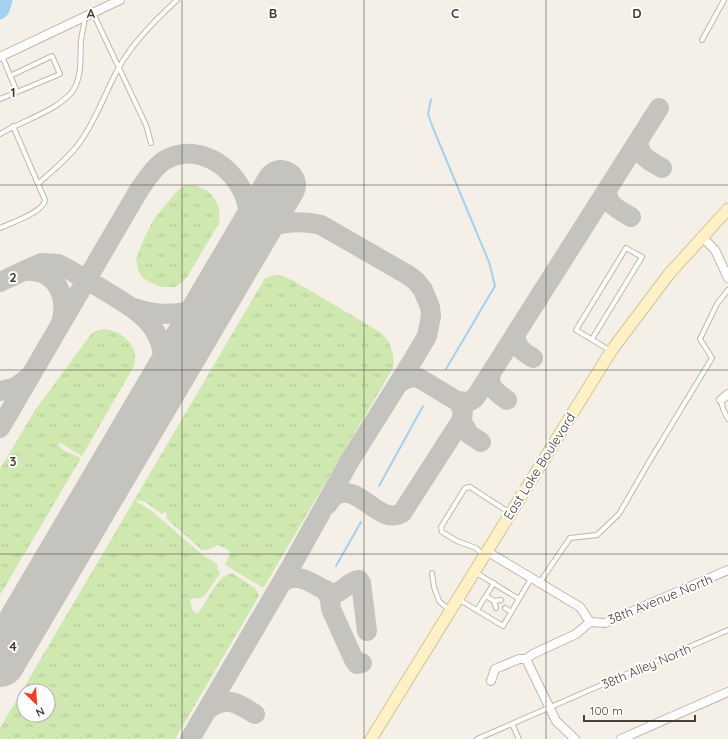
<svg xmlns="http://www.w3.org/2000/svg" width="728" height="739" viewBox="0 0 728 739" font-family="Quicksand,sans-serif">
<defs>
<pattern id="grass-tufts" width="24" height="20" patternUnits="userSpaceOnUse"><rect width="24" height="20" fill="#cee8b0"/><path d="M3 7l-1-3M5 7V3M7 7l1-3M15 17l-1-3M17 17v-4M19 17l1-3" fill="none" stroke="#b2c898"/></pattern>
</defs>
<rect width="100%" height="100%" fill="#f4f0e7"/>
<path fill="url(#grass-tufts)" fill-rule="evenodd" d="M 185,185 C 208,184 223,201 219,223 L 187,277 L 182,282 L 175,287 L 161,287 L 149,282 L 142,277 L 138,270 L 136,259 L 143,241 L 154,219 L 177,191 Z
M 275,275 L 282,276 L 292,280 L 380,332 C 391,341 395,354 393,368 L 264,587 L 262,587 L 225,565 L 230,553 L 229,550 L 218,545 L 207,550 L 202,550 L 167,519 L 166,512 L 162,514 L 145,502 L 137,500 L 136,501 L 153,512 L 199,552 L 218,565 L 217,569 L 220,572 L 219,575 L 205,595 L 199,599 L 193,598 L 190,600 L 192,609 L 197,614 C 207,604 216,575 232,573 L 255,588 L 259,596 L 175,739 L 0,739 L 0,728 L 265,278 ZM 24,691 L 48,691 L 48,715 L 24,715 Z
M 103,329 C 122,330 140,346 134,366 L 82,456 L 62,444 L 59,443 L 58,445 L 63,450 L 81,458 L 0,595 L 0,469 L 35,410 L 92,333 L 96,331 Z"/>
<g fill="none" stroke-linecap="round" stroke-linejoin="round">
<path stroke="#a3d1f0" stroke-width="2" d="M 431,99 L 428,114 L 433,128 L 489,262 L 495,286 L 446,369
M 379,486 L 423,406
M 336,566 L 361,522"/>
<path stroke="#a3d1f0" stroke-width="13" d="M 0,13 L 3,10 L 6,0"/>
<path stroke="#c5c3be" stroke-width="20" d="M 639,140 C 637,156 650,161 662,168
M 608,188 C 604,204 620,210 631,217
M 25,271 C 55,268 69,296 61,323
M 0,282 L 41,263 L 58,264 L 68,269 C 81,277 94,284 107,292 C 134,308 162,324 163,359 C 163,374 158,387 154,401
M 134,308 C 159,317 185,315 210,305
M 516,333 C 514,346 523,352 533,358
M 491,373 C 487,387 497,393 507,400
M 398,384 C 405,379 410,376 419,378 L 457,401 L 468,402 L 475,398 L 659,108
M 0,391 L 16,387 L 29,377
M 461,420 L 469,434 L 481,442
M 0,428 L 139,190 C 146,180 152,170 162,162 C 195,140 233,165 245,197 C 250,210 250,223 250,237
M 327,505 C 330,501 333,496 338,494 C 360,485 380,526 402,513 L 461,421 C 464,414 463,407 457,401
M 282,582 C 301,570 315,587 333,594 C 344,592 348,581 359,580 L 361,583 L 367,631
M 326,590 L 330,600 L 331,609 L 354,660 L 357,664 L 362,663
M 207,710 C 227,695 237,703 255,714
M 190,739 L 289,570 L 349,462 L 413,360 L 427,336 L 431,316 L 430,307 L 423,290 L 416,281 L 408,275 L 321,225 C 296,219 275,223 252,234"/>
<path stroke="#c5c3be" stroke-width="50" d="M 0,662 L 281,185"/>
<defs>
<path id="lane" d="M 93,13 L 146,125 L 151,143
M 702,40 L 724,0
M 10,76 L 52,56 L 60,74 L 17,92
M 0,99 L 17,92 L 2,56
M 0,134 C 21,121 64,109 75,87 C 82,73 80,56 81,41 C 82,33 84,25 85,17
M 39,183 C 53,170 69,158 80,142 C 96,120 105,93 118,69 C 132,43 155,20 177,0
M 0,228 C 11,223 44,212 45,200 L 13,126
M 592,339 L 642,257 L 626,248 L 576,330 L 611,351
M 721,400 L 723,409 L 728,419
M 484,556 L 476,548 L 457,541 L 442,532 L 441,527 L 465,488 L 470,487 L 510,513
M 475,572 L 519,599
M 432,573 L 434,587 L 439,601 L 450,611
M 540,582 L 570,538 L 597,535 L 619,514 L 649,462 L 712,358 L 700,339 L 717,304 L 728,290
M 486,596 L 494,601 L 501,600
M 458,599 L 503,626 L 532,577
M 494,601 L 496,608
M 505,608 L 511,612
M 477,610 L 494,583
M 512,724 L 519,739
M 477,739 L 728,630"/>
<path id="street" d="M 0,57 L 120,0
M 703,238 L 715,250 L 728,278
M 721,400 L 728,394
M 488,552 L 580,607 L 590,622
M 526,659 L 556,721 L 575,739
M 491,681 L 495,669 L 519,659 L 526,659 L 533,654 L 576,634 L 590,622 L 605,623 L 728,570
M 621,739 L 728,692"/>
<path id="secondary" d="M 371,739 L 611,351 L 669,274 L 728,209"/>
</defs>
<use href="#lane" stroke="#bfb8aa" stroke-width="6"/>
<use href="#street" stroke="#bfb8aa" stroke-width="10"/>
<use href="#secondary" stroke="#d4c497" stroke-width="13"/>
<use href="#lane" stroke="#fff" stroke-width="4"/>
<use href="#street" stroke="#fff" stroke-width="8"/>
<use href="#secondary" stroke="#fff1c6" stroke-width="11"/>
</g>
<path fill="none" stroke="#474036" stroke-width="1" stroke-opacity="0.55" d="M 182,0 L 182,739M 364,0 L 364,739M 546,0 L 546,739M 0,185 L 728,185M 0,370 L 728,370M 0,554 L 728,554"/>
<g text-anchor="middle" dominant-baseline="central" stroke-width="4" stroke-linejoin="round" paint-order="stroke">
<g font-size="13" fill="#474036" stroke="#fff">
<text transform="translate(539 466) rotate(-58)">East Lake Boulevard</text>
<text transform="translate(660 599) rotate(-22)">38th Avenue North</text>
<text transform="translate(646 666) rotate(-23)">38th Alley North</text>
</g>
</g>
<g font-size="13" text-anchor="middle" font-weight="bold" fill="#474036" stroke="#fff" stroke-width="4" stroke-linejoin="round" paint-order="stroke">
<text x="91" y="18">A</text>
<text x="273" y="18">B</text>
<text x="455" y="18">C</text>
<text x="637" y="18">D</text>
<text x="13" y="97">1</text>
<text x="13" y="282">2</text>
<text x="13" y="466">3</text>
<text x="13" y="651">4</text>
</g>
<g transform="translate(36 703) rotate(155)"><circle r="19" fill="#ffffff" stroke="#b5b3af"/>
<path d="M0-3L7 15L0 10L-7 15Z" fill="#fa3b18"/>
<text y="-6" font-size="11" font-weight="bold" text-anchor="middle" fill="#474036">N</text>
</g>
<path d="M584 715v6h111v-6" fill="none" stroke="#474036" stroke-width="2"/>
<text x="590" y="715" font-size="12" fill="#474036" stroke="#ffffff" stroke-width="3" paint-order="stroke">100 m</text>
</svg>
